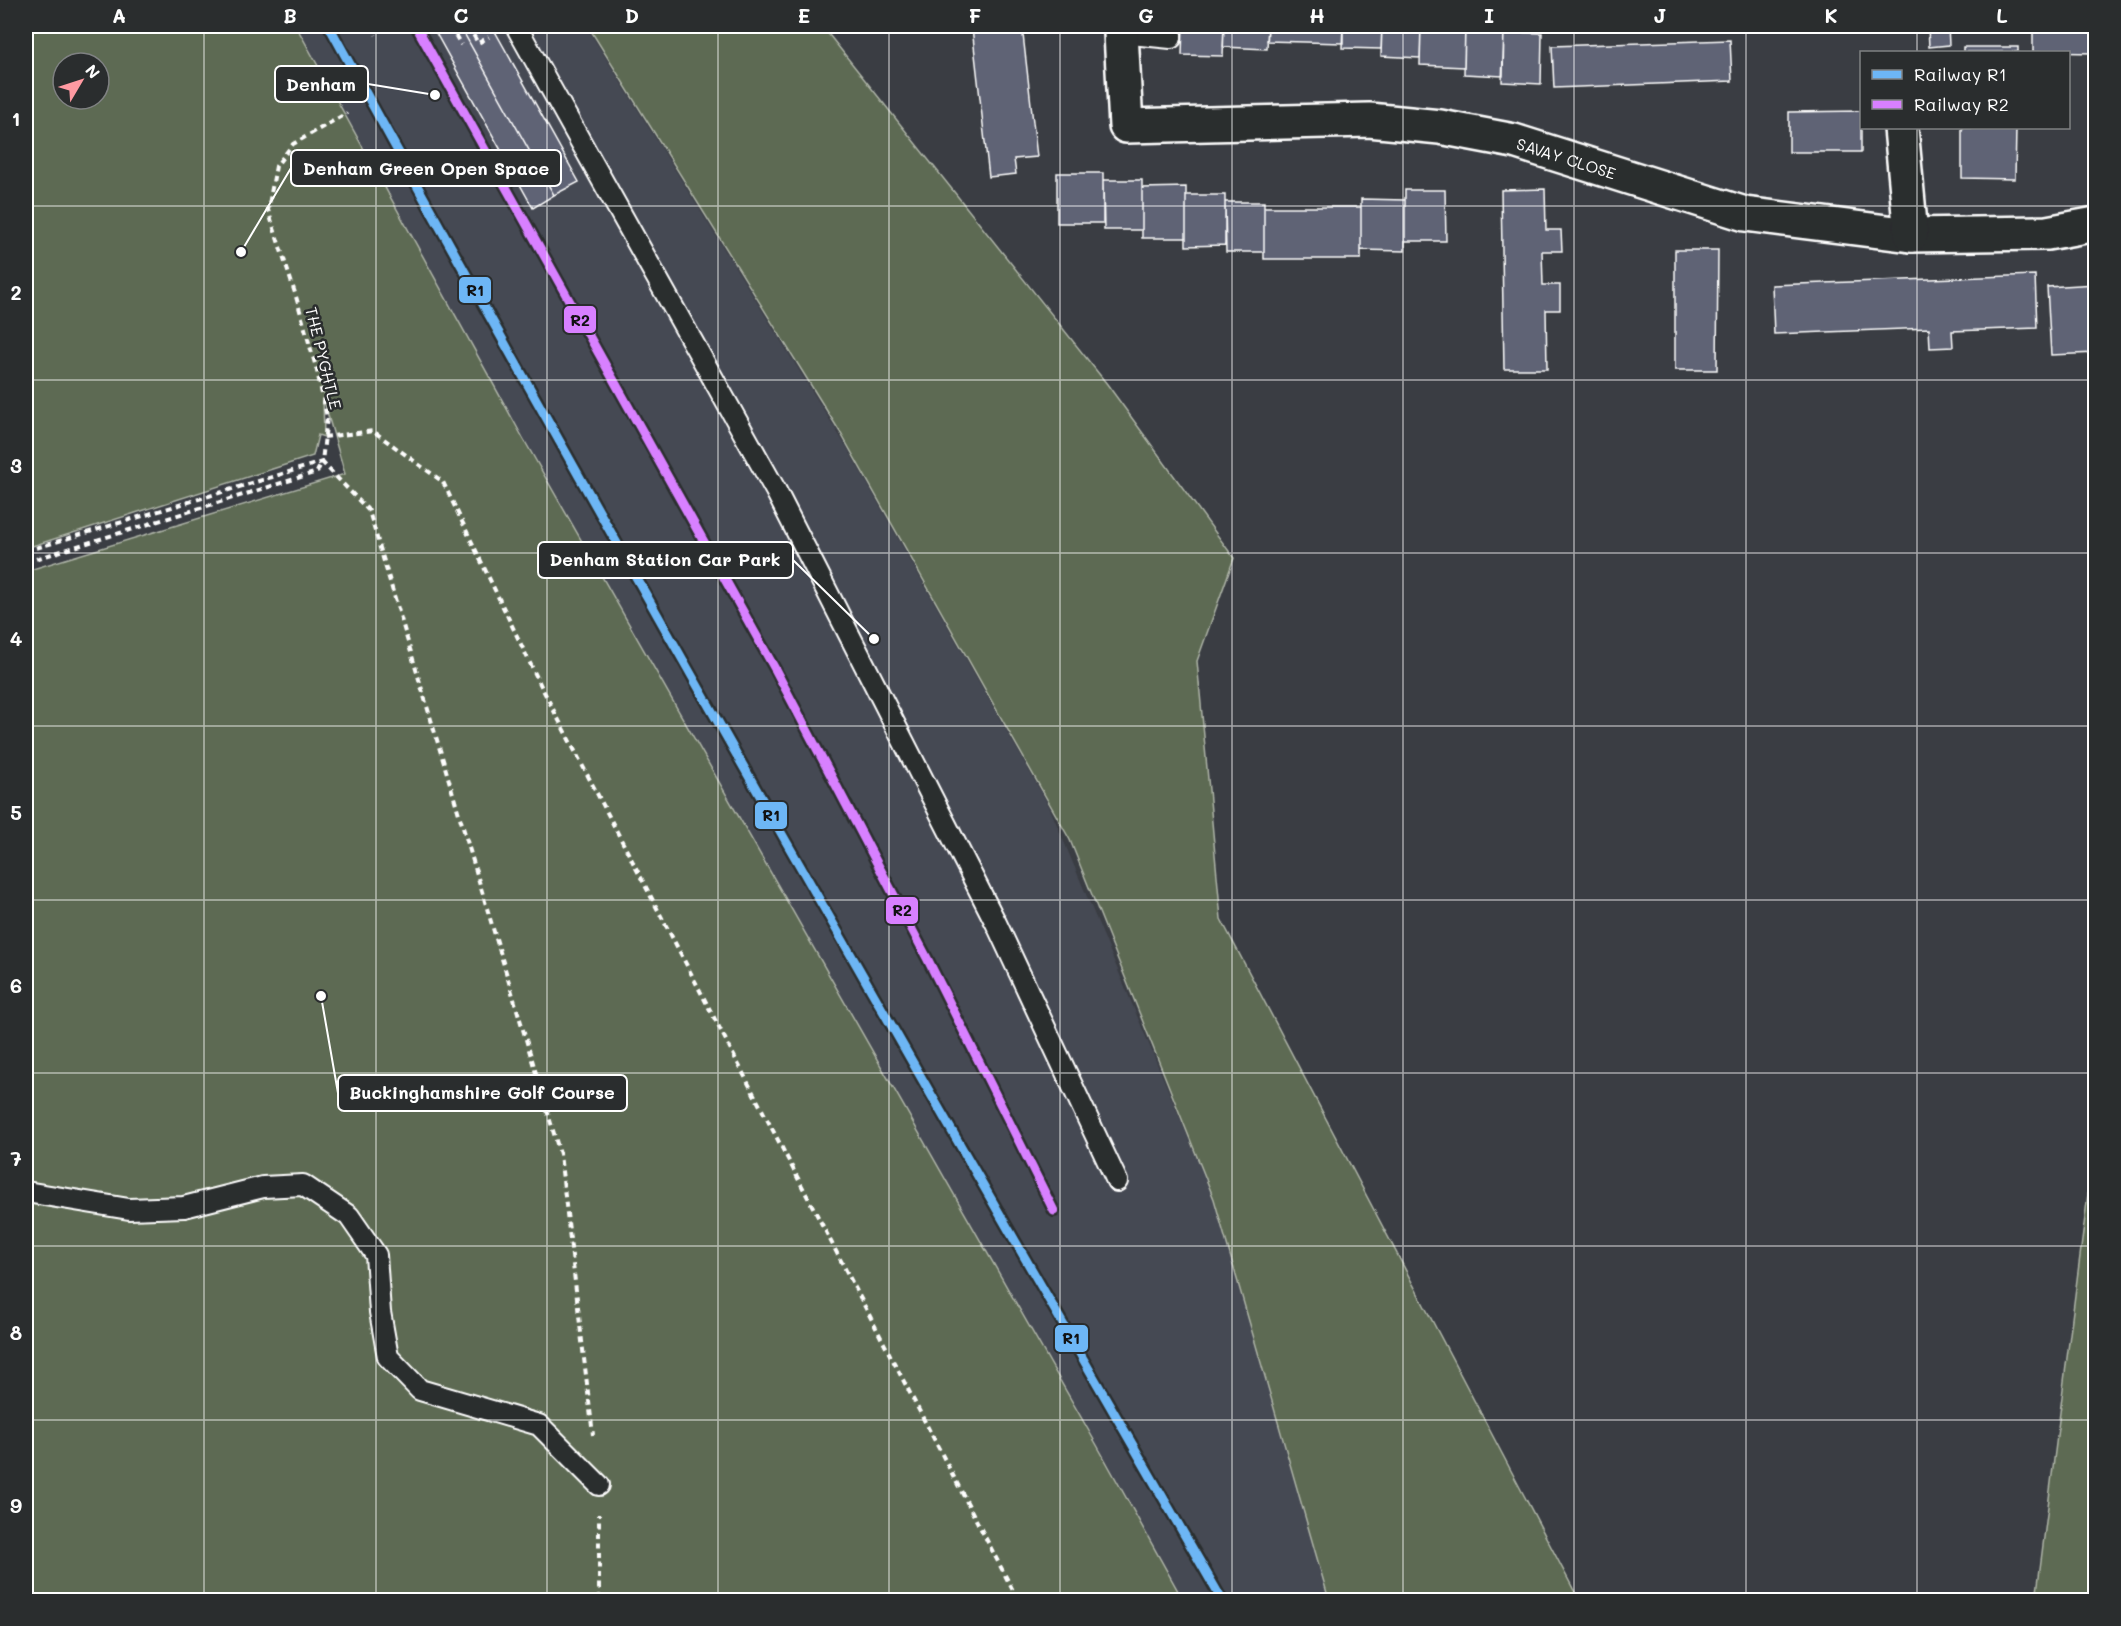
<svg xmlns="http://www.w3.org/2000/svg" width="2121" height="1626" viewBox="0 0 2121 1626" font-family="Mali,sans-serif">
<rect width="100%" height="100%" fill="#3a3d43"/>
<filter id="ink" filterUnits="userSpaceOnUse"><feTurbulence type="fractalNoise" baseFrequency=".0167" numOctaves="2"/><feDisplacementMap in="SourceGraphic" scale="12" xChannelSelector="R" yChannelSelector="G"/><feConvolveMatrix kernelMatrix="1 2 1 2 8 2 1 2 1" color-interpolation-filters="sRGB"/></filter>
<g filter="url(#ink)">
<path fill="#454852" d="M 296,26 L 586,26 L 846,446 L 1049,806 L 1214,1199 L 1329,1600 L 1183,1600 L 1098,1447 L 523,438 Z"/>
<path fill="#5d6a52" stroke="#aeb4a8" stroke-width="1.5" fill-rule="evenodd" d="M 26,26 L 296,26 L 523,438 L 1098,1447 L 1183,1600 L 26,1600 L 26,571 L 345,474 L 323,398 L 324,437 L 318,435 L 313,456 L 26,548 ZM 63,63 L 99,63 L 99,99 L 63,99 Z
M 588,26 L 822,26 L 1107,384 L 1234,558 L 1197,661 L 1221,919 L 1579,1600 L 1329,1600 L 1214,1199 L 1070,840 L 840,432 Z
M 2095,1139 L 2095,1600 L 2036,1600 Z"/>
<path fill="#5f6375" stroke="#fff" stroke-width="1.5" d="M 432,26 L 460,26 L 554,195 L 533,208 Z
M 460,26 L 492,26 L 579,182 L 554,195 Z
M 996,26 L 1022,26 L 1037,157 L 1014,159 L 1016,174 L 989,177 L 972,28 Z
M 1183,26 L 1224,26 L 1223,56 L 1182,55 Z
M 1224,26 L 1268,26 L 1267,49 L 1223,47 Z
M 1268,26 L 1343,26 L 1343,43 L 1267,41 Z
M 1343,26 L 1382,26 L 1381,49 L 1342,48 Z
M 1382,26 L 1421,26 L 1420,58 L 1381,56 Z
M 1421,26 L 1465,26 L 1464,67 L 1420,65 Z
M 1465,26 L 1504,26 L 1503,76 L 1464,74 Z
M 1928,26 L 1948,26 L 1949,45 L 1929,47 Z
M 2033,26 L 2096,26 L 2096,53 L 2033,52 Z
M 1504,32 L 1542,33 L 1541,84 L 1502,82 Z
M 1730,40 L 1732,81 L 1554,88 L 1552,46 Z
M 1963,47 L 2018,47 L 2018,52 L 1963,52 Z
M 1861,111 L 1861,152 L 1789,152 L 1789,112 Z
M 1962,128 L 2016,128 L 2015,179 L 1962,178 Z
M 1057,173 L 1103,173 L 1103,223 L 1057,223 Z
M 1103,180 L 1142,180 L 1142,230 L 1104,230 Z
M 1186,187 L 1186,238 L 1142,238 L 1142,188 Z
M 1545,189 L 1546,230 L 1561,230 L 1562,251 L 1542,251 L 1543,285 L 1560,285 L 1560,310 L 1546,310 L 1547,369 L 1504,369 L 1501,190 Z
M 1405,190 L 1445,190 L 1446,241 L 1405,241 Z
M 1186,195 L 1225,195 L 1225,245 L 1186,246 Z
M 1361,199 L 1405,200 L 1405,251 L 1361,250 Z
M 1225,202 L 1264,202 L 1264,252 L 1226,252 Z
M 1264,207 L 1361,207 L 1361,259 L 1264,259 Z
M 1675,250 L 1718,250 L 1717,370 L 1675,370 Z
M 2035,275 L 2037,328 L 1952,331 L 1953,347 L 1930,348 L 1929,328 L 1774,334 L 1772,285 Z
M 2096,284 L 2096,353 L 2051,355 L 2047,287 Z"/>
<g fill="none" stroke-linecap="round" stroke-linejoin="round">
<defs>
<path id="service" d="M 516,26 L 776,491 L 996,923 L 1117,1181
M 1121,33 L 1171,38 L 1171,26
M 26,1192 L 129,1209 L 184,1207 L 263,1187 L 303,1185 L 349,1216 L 376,1255 L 380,1312 L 388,1357 L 420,1390 L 539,1425 L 599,1485"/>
<g id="minor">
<path id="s1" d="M 1121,33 L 1126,126 L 1369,120 L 1440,127 L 1514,141 L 1745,214 L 1911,235 L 2047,233 L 2096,224"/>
<path d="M 1901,128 L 1911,235"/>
</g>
</defs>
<use href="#service" stroke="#fff" stroke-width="24"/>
<use href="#minor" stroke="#fff" stroke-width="38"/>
<path stroke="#fff" stroke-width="4" stroke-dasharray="6 4.5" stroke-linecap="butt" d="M 370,26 L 376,35
M 450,26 L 461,45
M 468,26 L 478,43 L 489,37
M 324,437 L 373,431 L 443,482 L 541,686 L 1018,1600
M 26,551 L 322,462 L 327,417 L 317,371 L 295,293 L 268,210 L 276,166 L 293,144 L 347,113
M 26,562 L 317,472 L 322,462 L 369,511 L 560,1154 L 593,1435
M 599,1600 L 599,1514"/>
<use href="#service" stroke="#2a2d2e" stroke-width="20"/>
<use href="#minor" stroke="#2a2d2e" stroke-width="33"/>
<defs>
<path id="rail-1" d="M 329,26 C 619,555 921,1078 1222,1600"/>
<path id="rail-2" d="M 416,26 L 775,669 L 927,958 L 1054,1211"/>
</defs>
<use href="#rail-1" stroke="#2a2d2e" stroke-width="14"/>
<use href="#rail-2" stroke="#2a2d2e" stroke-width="14"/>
<use href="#rail-1" stroke="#6db6f5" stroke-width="9"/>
<use href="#rail-2" stroke="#d880ff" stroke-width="9"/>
</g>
</g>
<path fill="none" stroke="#fff" stroke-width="1.5" stroke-opacity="0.55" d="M 204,26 L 204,1600M 376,26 L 376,1600M 547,26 L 547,1600M 718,26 L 718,1600M 889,26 L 889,1600M 1060,26 L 1060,1600M 1232,26 L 1232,1600M 1403,26 L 1403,1600M 1574,26 L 1574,1600M 1746,26 L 1746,1600M 1917,26 L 1917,52M 1917,128 L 1917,1600M 26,206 L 2096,206M 26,380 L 2096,380M 26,553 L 2096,553M 26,726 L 2096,726M 26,900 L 2096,900M 26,1073 L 2096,1073M 26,1246 L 2096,1246M 26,1420 L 2096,1420"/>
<g text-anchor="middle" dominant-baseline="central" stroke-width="5" stroke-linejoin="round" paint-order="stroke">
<g font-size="16" fill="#fff" stroke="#2a2d2e">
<text stroke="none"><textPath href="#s1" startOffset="538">SAVAY CLOSE</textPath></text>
<text transform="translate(324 358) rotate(76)">THE PYGHTLE</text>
</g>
</g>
<path fill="none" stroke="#fff" stroke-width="2" d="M435 95L368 84M241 252L291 168M874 639L793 560M321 996L338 1093"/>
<g fill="#fff" stroke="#2a2d2e" stroke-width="2">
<circle cx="435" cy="95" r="6"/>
<circle cx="241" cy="252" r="6"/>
<circle cx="874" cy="639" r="6"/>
<circle cx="321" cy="996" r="6"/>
</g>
<g fill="#2a2d2e" stroke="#fff" stroke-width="2">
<rect x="275" y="66" width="93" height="36" rx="6"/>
<rect x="291" y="150" width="270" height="36" rx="6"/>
<rect x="538" y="542" width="255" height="36" rx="6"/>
<rect x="338" y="1075" width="289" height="36" rx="6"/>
</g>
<g font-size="18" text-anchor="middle" font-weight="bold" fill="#fff">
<text x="321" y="91">Denham</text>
<text x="426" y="175">Denham Green Open Space</text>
<text x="665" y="566">Denham Station Car Park</text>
<text x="482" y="1099">Buckinghamshire Golf Course</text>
</g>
<g stroke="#2a2d2e" stroke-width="2">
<rect x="458" y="276" width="34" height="28" rx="6" fill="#6db6f5"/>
<rect x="563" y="305" width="34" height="29" rx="6" fill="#d880ff"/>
<rect x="754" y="801" width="34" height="29" rx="6" fill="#6db6f5"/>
<rect x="885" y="896" width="34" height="29" rx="6" fill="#d880ff"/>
<rect x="1054" y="1324" width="35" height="29" rx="6" fill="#6db6f5"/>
</g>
<g font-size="16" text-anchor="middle" font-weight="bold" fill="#111">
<text x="475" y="296">R1</text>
<text x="580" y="326">R2</text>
<text x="771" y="821">R1</text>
<text x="902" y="916">R2</text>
<text x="1071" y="1344">R1</text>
</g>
<rect width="2121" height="1626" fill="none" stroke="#2a2d2e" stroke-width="66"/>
<rect x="1860" y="51" width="210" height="78" fill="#2a2d2e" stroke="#7f8182" stroke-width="1.5"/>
<rect x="1872" y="70" width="30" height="9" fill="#6db6f5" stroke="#7f8182" stroke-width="1.5"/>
<text x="1914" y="81" font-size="18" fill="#ffffff">Railway R1</text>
<rect x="1872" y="100" width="30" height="9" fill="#d880ff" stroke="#7f8182" stroke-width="1.5"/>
<text x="1914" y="111" font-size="18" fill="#ffffff">Railway R2</text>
<g transform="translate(81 81) rotate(51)"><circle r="28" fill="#2a2d2e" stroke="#7f8182" stroke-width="1.5"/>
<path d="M0-4.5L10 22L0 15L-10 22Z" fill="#ff9aa2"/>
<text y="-9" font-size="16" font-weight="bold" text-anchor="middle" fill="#ffffff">N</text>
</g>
<rect x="33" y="33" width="2055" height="1560" fill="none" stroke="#fff" stroke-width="2"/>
<g font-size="20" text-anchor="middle" font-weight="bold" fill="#fff">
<text x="119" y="23">A</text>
<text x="290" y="23">B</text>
<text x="461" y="23">C</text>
<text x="632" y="23">D</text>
<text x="804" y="23">E</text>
<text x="975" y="23">F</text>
<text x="1146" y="23">G</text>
<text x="1317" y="23">H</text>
<text x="1489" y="23">I</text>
<text x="1660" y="23">J</text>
<text x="1831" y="23">K</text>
<text x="2002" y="23">L</text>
<text x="16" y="126">1</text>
<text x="16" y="300">2</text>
<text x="16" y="473">3</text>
<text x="16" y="646">4</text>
<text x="16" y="820">5</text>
<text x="16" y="993">6</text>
<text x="16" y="1166">7</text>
<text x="16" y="1340">8</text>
<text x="16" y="1513">9</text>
</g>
</svg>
